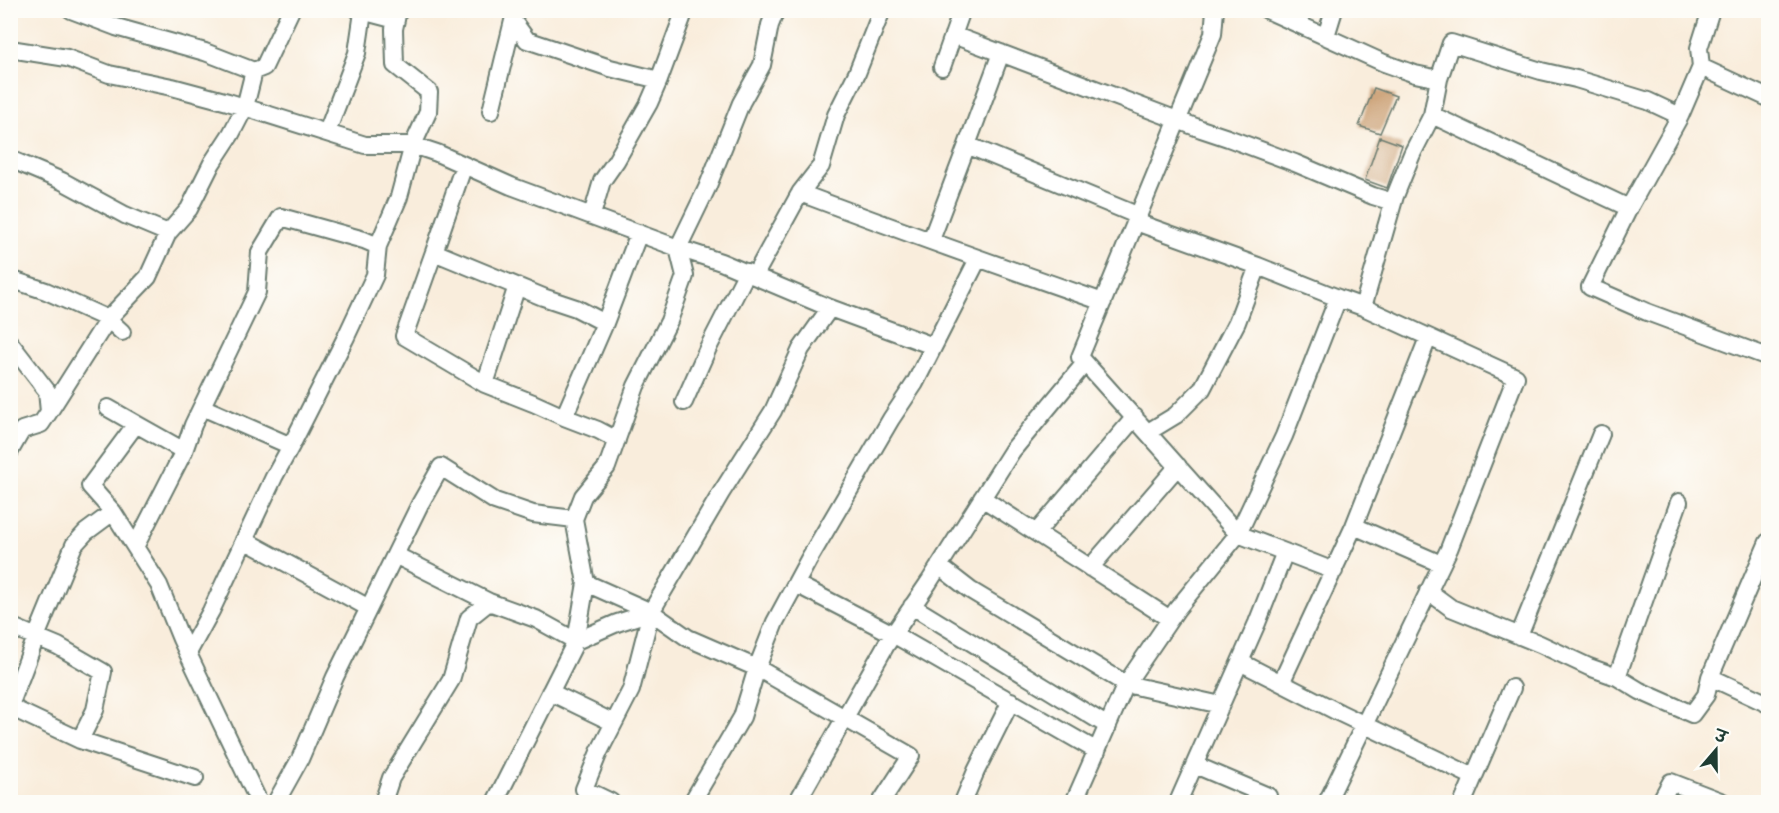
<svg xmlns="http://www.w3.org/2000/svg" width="1779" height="813" viewBox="0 0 1779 813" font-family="'Shantell Sans','Playpen Sans Deva',sans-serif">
<rect width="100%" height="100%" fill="#fdfcf7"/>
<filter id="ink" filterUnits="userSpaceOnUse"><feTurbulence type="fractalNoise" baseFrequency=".0167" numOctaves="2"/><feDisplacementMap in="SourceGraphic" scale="12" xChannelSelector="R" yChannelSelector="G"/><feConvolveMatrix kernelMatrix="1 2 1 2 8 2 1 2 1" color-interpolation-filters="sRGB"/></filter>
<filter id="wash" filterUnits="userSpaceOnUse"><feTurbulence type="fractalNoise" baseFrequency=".008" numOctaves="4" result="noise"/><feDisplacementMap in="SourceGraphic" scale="24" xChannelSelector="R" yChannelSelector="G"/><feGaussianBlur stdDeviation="1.35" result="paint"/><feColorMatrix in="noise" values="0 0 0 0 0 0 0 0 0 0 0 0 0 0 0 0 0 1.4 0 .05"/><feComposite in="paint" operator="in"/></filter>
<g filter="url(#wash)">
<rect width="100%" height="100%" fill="#f9eddc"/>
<g id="blocks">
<path fill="#cfa77f" d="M 1374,88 L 1396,96 L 1380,133 L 1359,126 Z
M 1380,137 L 1402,145 L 1387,188 L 1365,180 Z"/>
</g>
</g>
<g filter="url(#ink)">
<use href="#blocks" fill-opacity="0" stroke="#6b7b6f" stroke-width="1.5"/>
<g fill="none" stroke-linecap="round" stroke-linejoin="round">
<defs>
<path id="minor" d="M 71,10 L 116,27 L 205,52 L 254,71 L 264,67 L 291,10
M 358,10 L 396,20
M 398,10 L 394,29 L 395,65 L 429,92 L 428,112 L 413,145 L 437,153 L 511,186 L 678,248 L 707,188 L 741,103 L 762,65 L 770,25 L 776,10
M 516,10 L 513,21 L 527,40 L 610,68 L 659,80 L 649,103 L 616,161 L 602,181 L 592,215
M 1215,10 L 1213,34 L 1080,357 L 1238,534 L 1334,571
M 1267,10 L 1384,63 L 1415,74 L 1439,79
M 1711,10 L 1699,48 L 1701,67 L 1768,98
M 953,35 L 1201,129 L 1228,138 L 1295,163 L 1373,196 L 1393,202
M 1326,36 L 1334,10
M 10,49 L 67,58 L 109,74 L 172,87 L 228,102 L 365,145 L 413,145 L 399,197 L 378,246 L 364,240 L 281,217 L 260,252 L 257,292 L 193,425 L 184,451 L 136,424 L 90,486 L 113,512 L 159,585 L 181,639 L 259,802
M 1001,53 L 967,145 L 1139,216
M 942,67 L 962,10
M 659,80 L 685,10
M 491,111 L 513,21
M 1432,115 L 1629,208
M 1680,116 L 1629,208 L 1590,287 L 1647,312 L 1768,357
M 327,132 L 357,53 L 363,12
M 10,159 L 62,181 L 125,215 L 168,233 L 189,209 L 212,163 L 231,134 L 245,107 L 254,71
M 464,165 L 434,252 L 543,297 L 576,308 L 605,323 L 564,417 L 598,430 L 617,440
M 800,193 L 821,166 L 836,115 L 857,73 L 882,10
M 1136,222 L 1258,266 L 1338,298
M 931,240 L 967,145
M 678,248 L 721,262 L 830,308 L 933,346
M 434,252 L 404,336 L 485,384 L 533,403 L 564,417
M 755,275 L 800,193 C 901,231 1002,267 1103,302
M 10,279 L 46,291 L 108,319 L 122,332
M 1363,307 L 1395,196 L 1412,154 L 1432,115 L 1439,79 L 1451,43 L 1541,71 L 1576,79 L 1648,101 L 1680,116 L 1701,67
M 830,308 L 801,349 L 773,411 L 721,493 L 651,612 L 688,638 L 757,668 L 775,622 L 809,559 L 891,419 L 915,383 L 978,259
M 605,323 L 639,233
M 10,343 L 47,391 L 49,412 L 41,424 L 22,430 L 10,451
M 485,384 L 517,286
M 684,402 L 708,348 L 747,272
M 202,407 L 291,446
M 108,408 L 136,424
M 49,412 L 108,319 L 148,277 L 168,233
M 1148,432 L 1176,415 L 1202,389 L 1237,322 L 1258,266
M 982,498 L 1170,619
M 1354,526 L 1441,564
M 1036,533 L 1135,417
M 244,540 L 369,608
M 135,547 L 184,451
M 395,555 L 489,602
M 939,566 L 970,590 L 1126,684 L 1221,705
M 1090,568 L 1178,466
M 796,584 L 893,634 L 1097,751
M 1428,591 L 1451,608 L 1540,644 L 1589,667 L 1617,677 L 1640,691 L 1692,714 L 1706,695 L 1710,677 L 1768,704
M 912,606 L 1108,726
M 651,612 L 586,583 L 574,519 L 583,496 L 607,467 L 636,386 L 669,321 L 685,276 L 678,248
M 10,626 L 58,646 L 103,672 L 95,710 L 80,740 L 195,778
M 1519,636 L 1601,434
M 576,641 L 617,623 L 651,612
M 188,653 L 211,611 L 274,477 L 291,446 L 345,339 L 375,275 L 378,246
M 1240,662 L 1340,713 L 1474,777
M 1617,677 L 1679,502
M 1710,677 L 1768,542
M 1281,683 L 1354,526 L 1428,338
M 550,692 L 614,723
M 10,706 L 36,637 L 74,545 L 86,532 L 113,512
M 10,707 L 80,740
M 1195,765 L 1268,796
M 276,802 L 300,759 L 335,677 L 420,504 L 441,467 L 495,501 L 533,514 L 574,519
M 383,802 L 391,778 L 451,680 L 469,618 L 489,602 L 536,619 L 576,641
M 495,802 L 576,641 L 586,583
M 611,802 L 584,789 L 599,752 L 631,690 L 651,612
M 692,802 L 742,717 L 757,668 L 911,756 L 881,802
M 797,802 L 886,645 L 929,582 L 1012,451 L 1085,363
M 963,802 L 976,771 L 1011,701
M 1074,802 L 1126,684 L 1177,609 L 1238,534 L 1284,436 L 1338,298 L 1363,307 L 1516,377 L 1449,549 L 1327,802
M 1178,802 L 1257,623 L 1285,552
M 1463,802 L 1512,688
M 1660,802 L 1671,782 L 1723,802"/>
</defs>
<use href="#minor" stroke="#6b7b6f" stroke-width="20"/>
<use href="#minor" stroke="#fff" stroke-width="16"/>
</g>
</g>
<rect width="1779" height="813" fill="none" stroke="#fdfcf7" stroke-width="36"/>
<g transform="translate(1716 750) rotate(20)" stroke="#fdfcf7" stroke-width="4.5" paint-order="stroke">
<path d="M0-4.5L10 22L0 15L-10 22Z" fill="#1f3d34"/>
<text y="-9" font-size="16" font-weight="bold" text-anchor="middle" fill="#1f3d34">उ</text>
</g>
</svg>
